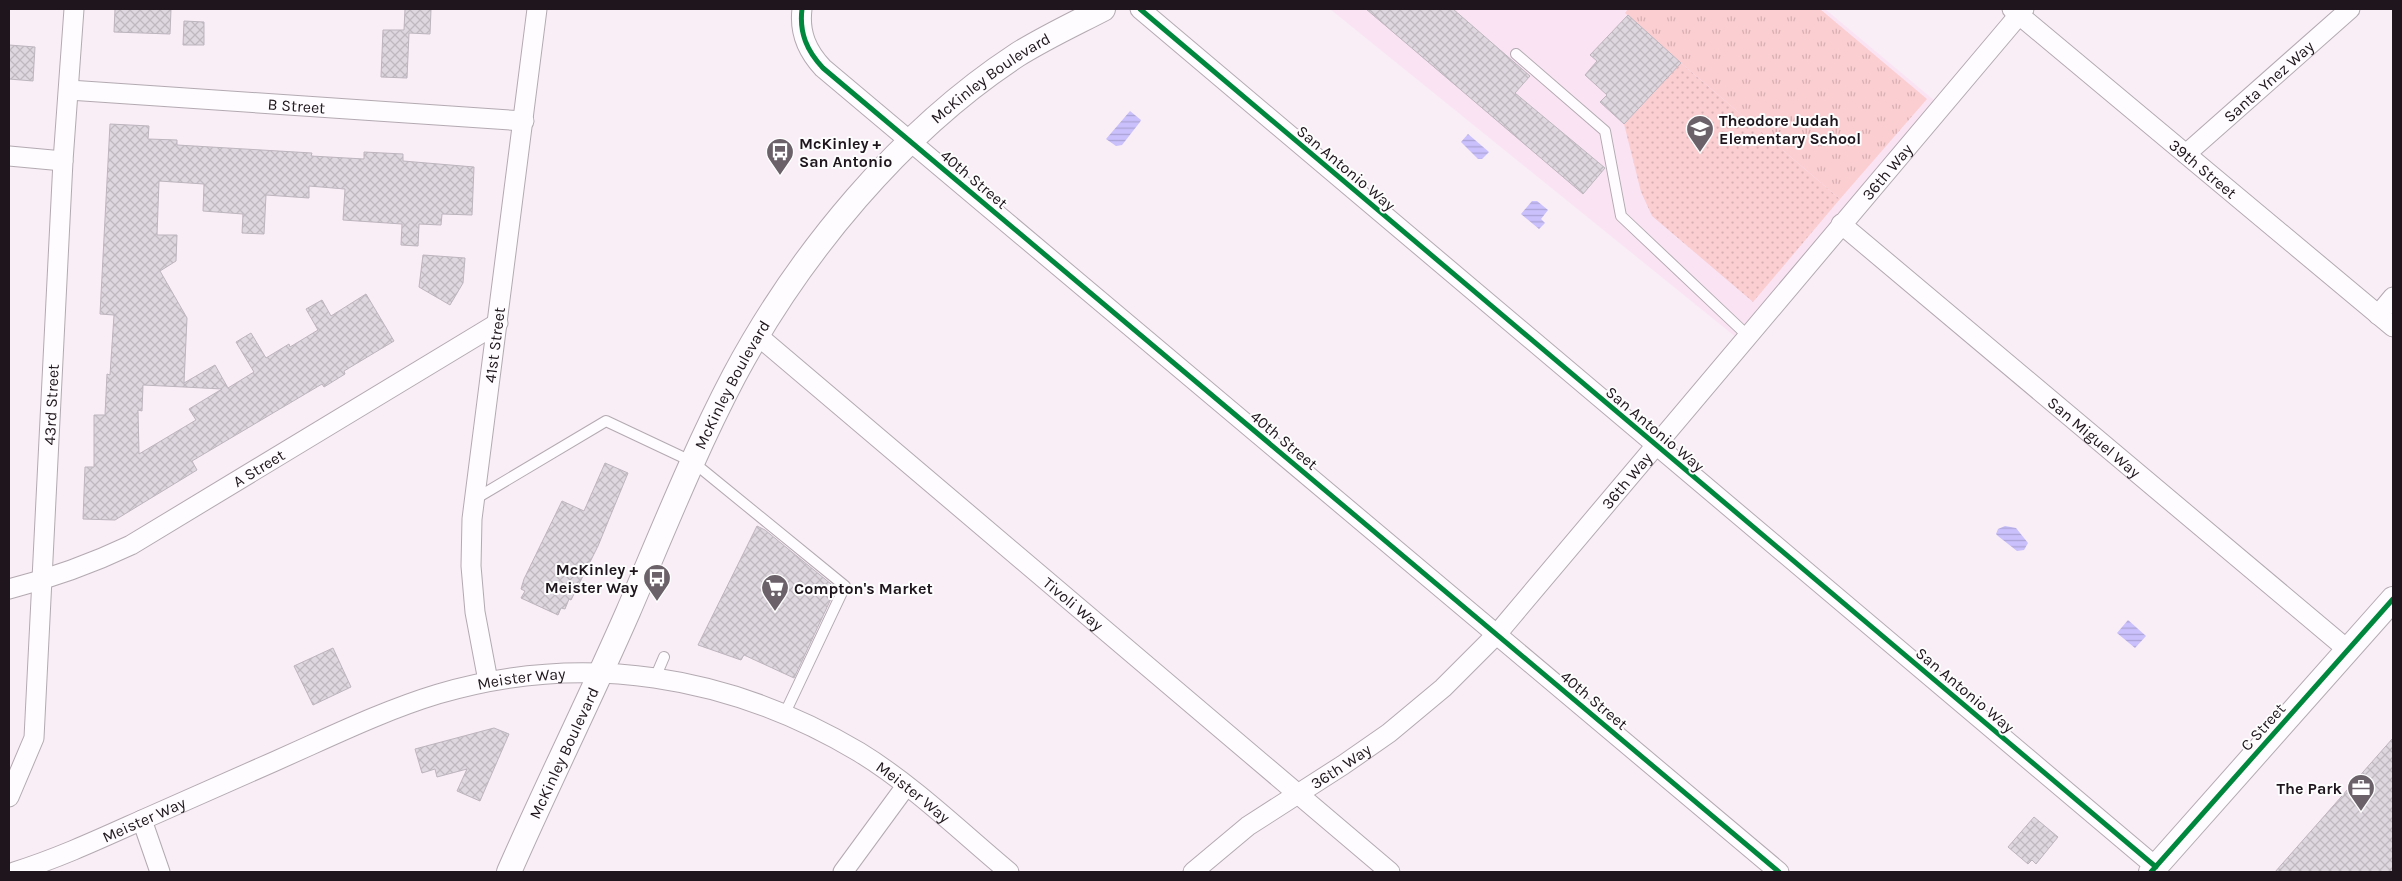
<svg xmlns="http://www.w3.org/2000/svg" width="2402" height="881" viewBox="0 0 2402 881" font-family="Karla,sans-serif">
<defs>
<pattern id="grass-dots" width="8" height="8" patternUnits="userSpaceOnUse" patternTransform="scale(1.25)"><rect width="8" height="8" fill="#fbced1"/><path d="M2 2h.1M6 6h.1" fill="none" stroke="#d7b0b3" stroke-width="1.8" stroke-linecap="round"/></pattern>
<pattern id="park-tufts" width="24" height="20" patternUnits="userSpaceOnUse" patternTransform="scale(1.25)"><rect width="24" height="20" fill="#fbced1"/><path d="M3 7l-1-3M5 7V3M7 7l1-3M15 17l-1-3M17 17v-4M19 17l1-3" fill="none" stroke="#d7b0b3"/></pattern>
<pattern id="water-rules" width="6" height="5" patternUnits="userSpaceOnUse" patternTransform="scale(1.25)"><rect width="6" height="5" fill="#c9c0fc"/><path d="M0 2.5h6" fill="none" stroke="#aca4d7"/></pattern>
<pattern id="building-cross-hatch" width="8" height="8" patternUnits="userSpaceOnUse" patternTransform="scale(1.25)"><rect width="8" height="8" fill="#dfd7df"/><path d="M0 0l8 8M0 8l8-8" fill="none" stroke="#bfb8bf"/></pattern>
</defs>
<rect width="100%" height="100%" fill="#f9edf6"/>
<path fill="#fae4f4" d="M 1330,9 L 1825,9 L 1935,101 L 1737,338 Z"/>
<path fill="url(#grass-dots)" d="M 1681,63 L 1840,199 L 1753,302 L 1652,216 L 1641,192 L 1624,124 Z"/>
<path fill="url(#park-tufts)" d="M 1628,9 L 1820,9 L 1927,99 L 1840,199 L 1681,63 L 1625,13 Z"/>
<path fill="url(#water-rules)" d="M 1130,111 L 1141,120 L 1140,122 L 1122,145 L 1116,146 L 1106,139 Z
M 1468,134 L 1489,152 L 1482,159 L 1478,159 L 1461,142 Z
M 1532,201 L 1537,201 L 1548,210 L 1541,219 L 1545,223 L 1539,229 L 1521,214 Z
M 2005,526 L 2016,528 L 2028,543 L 2024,550 L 2017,551 L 1998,536 L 1996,534 L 1998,529 Z
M 2128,620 L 2146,636 L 2135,648 L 2117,633 Z"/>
<path fill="url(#building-cross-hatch)" stroke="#bdb5be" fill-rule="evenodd" d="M 115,9 L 171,9 L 170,34 L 114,32 Z
M 405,9 L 431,9 L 430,34 L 409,33 L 407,78 L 381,77 L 383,30 L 404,30 Z
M 1366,9 L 1453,9 L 1530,76 L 1515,93 L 1605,168 L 1583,194 Z
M 1628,15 L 1681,63 L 1624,124 L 1600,102 L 1607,95 L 1585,75 L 1597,61 L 1590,55 Z
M 184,21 L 204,22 L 204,45 L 183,45 Z
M 9,45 L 35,47 L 33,81 L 9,79 Z
M 110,124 L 149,126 L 148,139 L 177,140 L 177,145 L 312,153 L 311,156 L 364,159 L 364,152 L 403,154 L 403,161 L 474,167 L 472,215 L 442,214 L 441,225 L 419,224 L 418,246 L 401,245 L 402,224 L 343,220 L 345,189 L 309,186 L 309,198 L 266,195 L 264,234 L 242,233 L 243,214 L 203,211 L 204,184 L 159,181 L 157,235 L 177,235 L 176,261 L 160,271 L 187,318 L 184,383 L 215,365 L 228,388 L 254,372 L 236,342 L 251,333 L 266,358 L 289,344 L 290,347 L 318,330 L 306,309 L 322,300 L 331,316 L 366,294 L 394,341 L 344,371 L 345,374 L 324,387 L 322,384 L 192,461 L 197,470 L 115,520 L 83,519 L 85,467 L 94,467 L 94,415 L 105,415 L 107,374 L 110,375 L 114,315 L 100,314 ZM 143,385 L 184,387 L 222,389 L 189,409 L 196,420 L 139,454 L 138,410 L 142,411 Z
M 423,255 L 465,258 L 463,283 L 450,305 L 419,287 Z
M 605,463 L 628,473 L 598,546 L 571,600 L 569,599 L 565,609 L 561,608 L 558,615 L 521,598 L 525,591 L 521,589 L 524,579 L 562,501 L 584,511 Z
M 757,526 L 765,530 L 836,588 L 794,678 L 744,655 L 741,660 L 698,645 Z
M 333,648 L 351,687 L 313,705 L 294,666 Z
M 494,728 L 509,734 L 480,801 L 457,791 L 467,769 L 437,777 L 435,769 L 422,773 L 415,749 Z
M 2393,738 L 2393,872 L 2275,872 Z
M 2034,817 L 2058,837 L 2036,864 L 2032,860 L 2028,864 L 2008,847 Z"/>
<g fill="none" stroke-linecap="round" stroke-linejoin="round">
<defs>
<path id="service" d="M 1516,54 L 1605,131 L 1621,216 L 1748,336
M 475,499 L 606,421 L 693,462 L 845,586 L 785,713
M 655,678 L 664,657"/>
<g id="minor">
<path d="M 802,9 C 799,33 807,51 823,68 L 1779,872"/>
<path d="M 1140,9 L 2156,867"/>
<path id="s1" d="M 2012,9 L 2393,327"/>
<path id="s2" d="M 69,90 L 524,121"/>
<path id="s3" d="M 2186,154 L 2350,9"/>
<path d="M 9,156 L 63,161"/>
<path id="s4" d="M 1841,224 L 2348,650"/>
<path d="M 2378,315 L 2393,297"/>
<path id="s5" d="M 757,335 L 1390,872"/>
<path id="s6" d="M 9,589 C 52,578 91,564 131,545 L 498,323"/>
<path id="s7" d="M 488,681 L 475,612 L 471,566 L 472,519 L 537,9"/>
<path id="s8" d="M 9,797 L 34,738 L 63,161 L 74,9"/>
<path d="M 142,820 L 160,872"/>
<path id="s9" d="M 14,872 C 62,857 106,836 151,816 C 205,792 258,769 311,745 C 353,726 395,707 438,694 C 584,651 730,675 859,752 C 913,785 961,832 1009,872"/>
<path d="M 843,872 L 906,786"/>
<path id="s10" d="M 1193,872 L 1248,826 L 1343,765 L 1389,733 L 1443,688 L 1496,635 L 2024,9"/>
</g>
<g id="tertiary">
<path id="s11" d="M 509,872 C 547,785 590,699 628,612 C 662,533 694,452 734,376 C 799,254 901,131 1017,55 C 1044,38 1074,24 1103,9"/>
<path d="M 2151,872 L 2393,599"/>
</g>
</defs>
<use href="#service" stroke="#b3aab1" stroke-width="12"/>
<use href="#minor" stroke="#b3aab1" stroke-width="21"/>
<use href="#tertiary" stroke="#b3aab1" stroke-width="26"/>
<use href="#service" stroke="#fefcfe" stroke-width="10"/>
<use href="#minor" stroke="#fefcfe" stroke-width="19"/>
<use href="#tertiary" stroke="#fefcfe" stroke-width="24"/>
<defs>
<path id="cycleway" d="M 802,9 C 799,33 807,51 823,68 L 1779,872
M 1140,9 L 2156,867
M 2151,872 L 2393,599"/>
</defs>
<use href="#cycleway" stroke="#fdfdfd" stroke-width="8"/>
<use href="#cycleway" stroke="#00873e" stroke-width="5"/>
</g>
<defs>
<symbol id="school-pin" viewBox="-11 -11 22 30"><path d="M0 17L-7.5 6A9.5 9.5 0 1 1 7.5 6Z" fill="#6b6168" stroke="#fdfdfd"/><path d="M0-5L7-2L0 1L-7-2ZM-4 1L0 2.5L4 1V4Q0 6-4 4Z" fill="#fff"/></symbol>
<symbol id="bus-pin" viewBox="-11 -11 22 30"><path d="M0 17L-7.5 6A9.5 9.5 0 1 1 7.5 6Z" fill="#6b6168" stroke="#fdfdfd"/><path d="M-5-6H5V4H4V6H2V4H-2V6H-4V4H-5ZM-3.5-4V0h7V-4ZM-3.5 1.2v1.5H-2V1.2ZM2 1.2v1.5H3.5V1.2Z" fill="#fff"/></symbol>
<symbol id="supermarket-pin" viewBox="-11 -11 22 30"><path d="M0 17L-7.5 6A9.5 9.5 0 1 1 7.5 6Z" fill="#6b6168" stroke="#fdfdfd"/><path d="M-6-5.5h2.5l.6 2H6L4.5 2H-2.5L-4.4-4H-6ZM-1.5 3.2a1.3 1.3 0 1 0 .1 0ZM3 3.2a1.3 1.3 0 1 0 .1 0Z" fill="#fff"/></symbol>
<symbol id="office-pin" viewBox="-11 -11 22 30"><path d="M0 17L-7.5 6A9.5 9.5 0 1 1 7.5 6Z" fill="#6b6168" stroke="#fdfdfd"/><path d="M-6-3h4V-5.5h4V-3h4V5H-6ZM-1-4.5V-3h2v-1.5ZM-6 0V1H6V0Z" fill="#fff"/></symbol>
</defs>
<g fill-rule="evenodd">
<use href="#school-pin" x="1684" y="113" width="32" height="43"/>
<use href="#bus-pin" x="764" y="136" width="32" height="43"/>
<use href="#bus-pin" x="641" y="562" width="32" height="43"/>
<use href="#supermarket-pin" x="759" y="572" width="32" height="43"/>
<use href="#office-pin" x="2345" y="772" width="32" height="43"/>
</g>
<g text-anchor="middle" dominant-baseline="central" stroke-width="4" stroke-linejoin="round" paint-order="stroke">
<g font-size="16" fill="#1e161c" stroke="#fdfdfd">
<text stroke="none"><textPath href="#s11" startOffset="942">McKinley Boulevard</textPath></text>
<text stroke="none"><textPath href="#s3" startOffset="110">Santa Ynez Way</textPath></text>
<text stroke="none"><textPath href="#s2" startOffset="228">B Street</textPath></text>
<text transform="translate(1346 168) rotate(40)">San Antonio Way</text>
<text stroke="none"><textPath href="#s1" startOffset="249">39th Street</textPath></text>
<text stroke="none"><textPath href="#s10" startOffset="992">36th Way</textPath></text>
<text transform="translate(974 179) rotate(40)">40th Street</text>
<text stroke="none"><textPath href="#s7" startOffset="339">41st Street</textPath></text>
<text stroke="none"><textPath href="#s11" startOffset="536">McKinley Boulevard</textPath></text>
<text stroke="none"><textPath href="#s8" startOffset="398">43rd Street</textPath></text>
<text transform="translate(1655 429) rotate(40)">San Antonio Way</text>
<text stroke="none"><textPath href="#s4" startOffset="331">San Miguel Way</textPath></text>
<text transform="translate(1284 440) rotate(40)">40th Street</text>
<text stroke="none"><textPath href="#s6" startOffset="279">A Street</textPath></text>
<text stroke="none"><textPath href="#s10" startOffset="588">36th Way</textPath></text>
<text stroke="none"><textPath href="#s5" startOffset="415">Tivoli Way</textPath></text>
<text stroke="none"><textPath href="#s9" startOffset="545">Meister Way</textPath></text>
<text transform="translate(1965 690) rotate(40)">San Antonio Way</text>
<text transform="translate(1594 700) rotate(40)">40th Street</text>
<text transform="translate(2263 727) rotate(-48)">C Street</text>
<text stroke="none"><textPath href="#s11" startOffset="131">McKinley Boulevard</textPath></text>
<text stroke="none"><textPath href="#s10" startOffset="182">36th Way</textPath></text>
<text stroke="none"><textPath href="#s9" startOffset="965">Meister Way</textPath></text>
<text stroke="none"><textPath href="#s9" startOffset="140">Meister Way</textPath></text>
</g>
<g font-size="16" font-weight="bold" fill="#1e161c" stroke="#fdfdfd" text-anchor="start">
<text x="1719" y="120">Theodore Judah<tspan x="1719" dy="18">Elementary School</tspan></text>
<text x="799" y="143">McKinley +<tspan x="799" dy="18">San Antonio</tspan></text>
<text x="638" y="569" text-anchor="end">McKinley +<tspan x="638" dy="18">Meister Way</tspan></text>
<text x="794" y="588">Compton's Market</text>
<text x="2342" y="788" text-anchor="end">The Park</text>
</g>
</g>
<rect width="2402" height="881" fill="none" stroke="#1e161c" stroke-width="20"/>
</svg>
